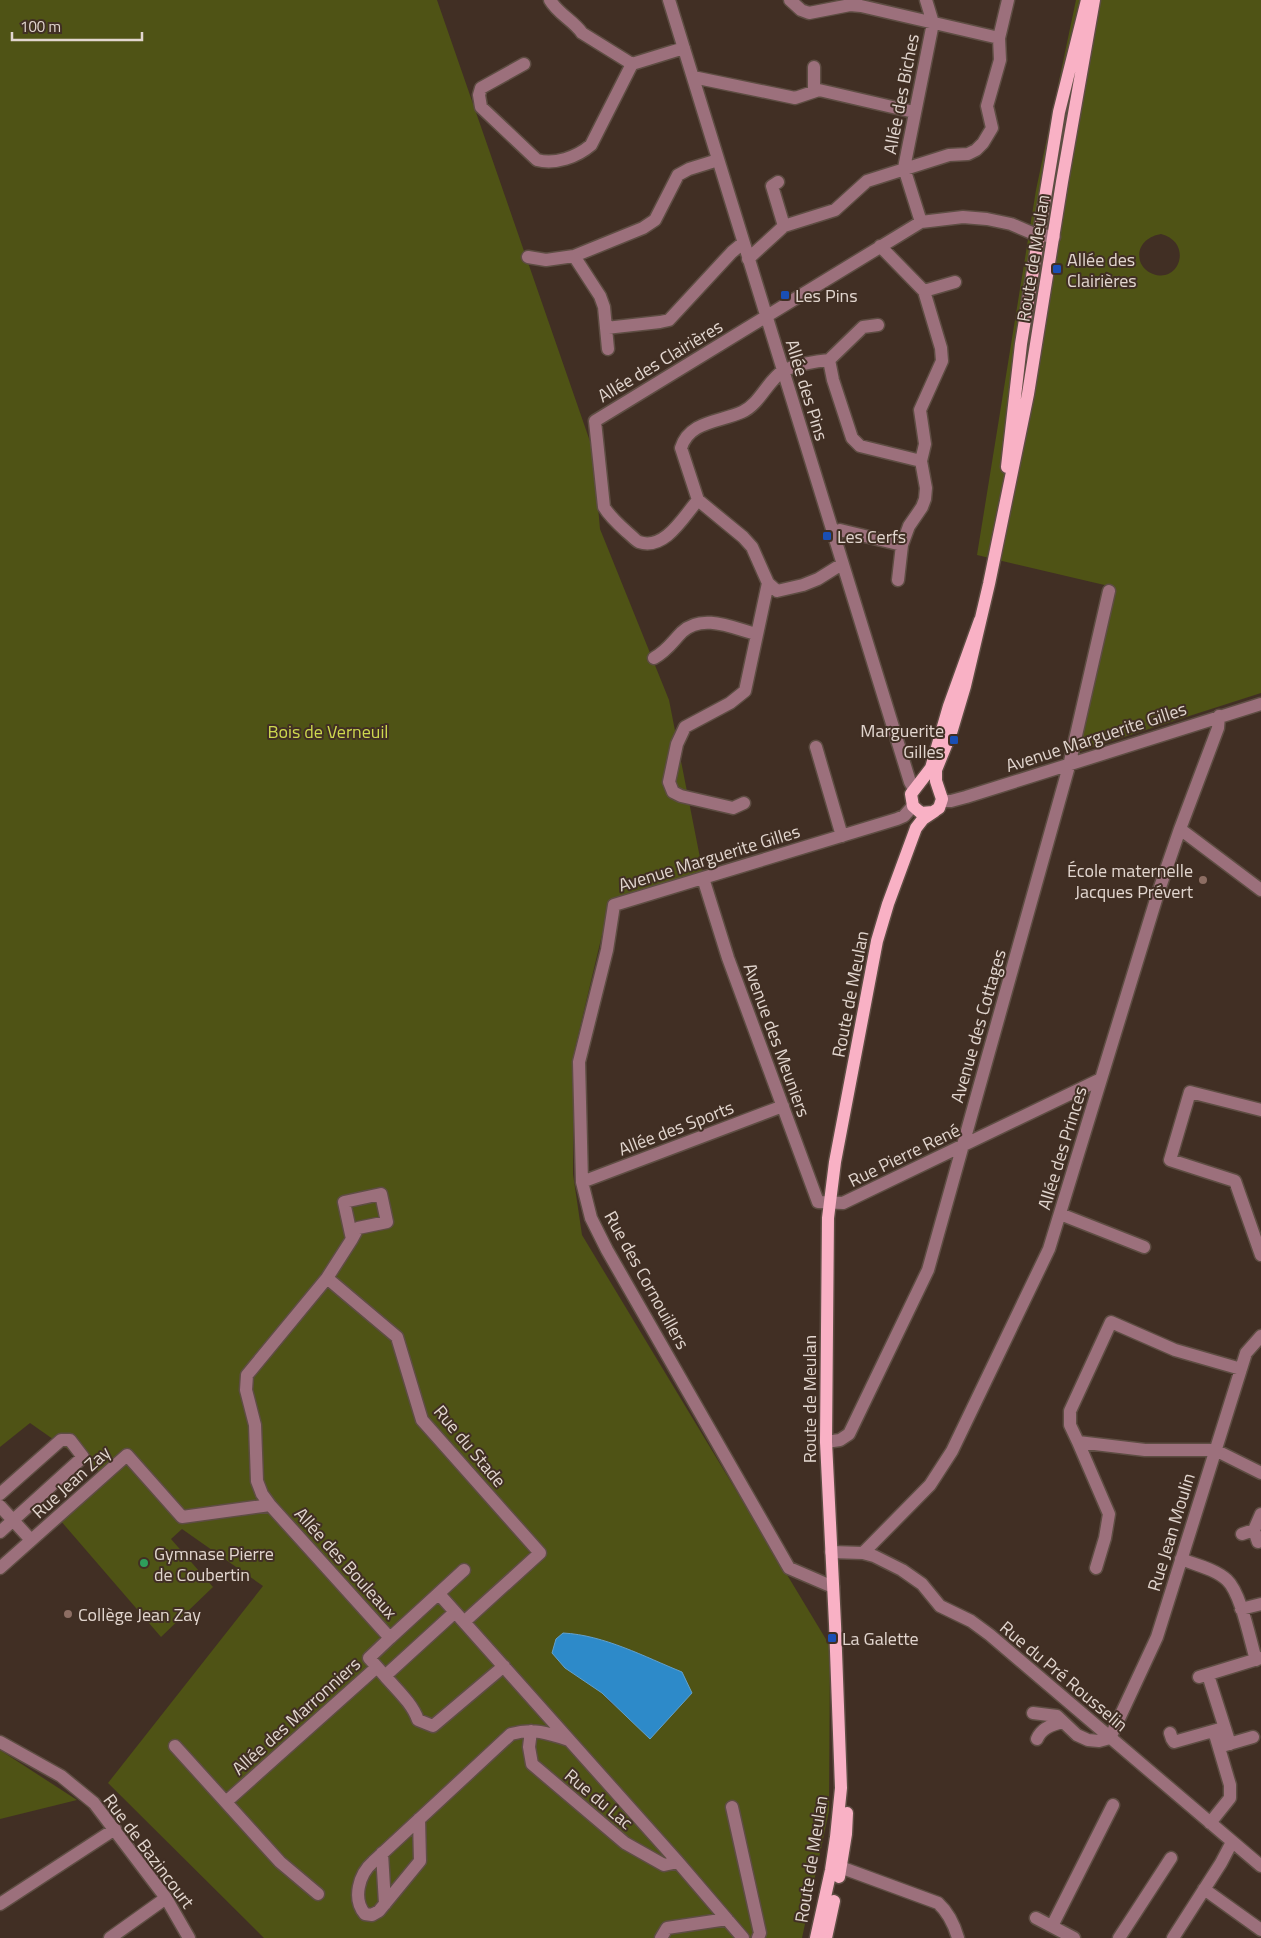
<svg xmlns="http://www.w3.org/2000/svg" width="1261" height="1938" viewBox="0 0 1261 1938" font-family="'Titillium Web',sans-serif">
<rect width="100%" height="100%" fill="#412f24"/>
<path fill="#4f5315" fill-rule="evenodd" d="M 0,0 L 437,0 L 593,450 L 600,529 L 669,700 L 703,873 L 610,901 L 574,1053 L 573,1174 L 582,1235 L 830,1646 L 829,1811 L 802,1938 L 264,1938 L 108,1783 L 263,1586 L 182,1529 L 171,1539 L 213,1587 L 161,1637 L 60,1520 L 110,1479 L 30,1423 L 0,1447 ZM 563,1633 C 604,1635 645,1657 682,1672 L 624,1713 L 611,1703 L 602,1693 L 585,1681 Z
M 1076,0 L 1261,0 L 1261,693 L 1074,753 L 1113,587 L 977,555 L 1036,190 ZM 1161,234 C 1193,242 1180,284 1153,274 C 1147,272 1142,267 1140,261 C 1136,246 1148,236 1161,234 Z
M 0,1750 L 77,1800 L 0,1819 Z"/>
<path fill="#2d8ac9" stroke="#63a1cb" d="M 563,1633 C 604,1635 645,1657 682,1672 L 692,1693 L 650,1739 L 602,1693 L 565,1668 L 552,1653 L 556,1639 Z"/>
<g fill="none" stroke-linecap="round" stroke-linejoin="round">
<defs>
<path id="minor" d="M 550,0 C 558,14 573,20 582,33 L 632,64 L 684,48
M 669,0 L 910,782 L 914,789
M 790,0 L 801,10 L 809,13 L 850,5 L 861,6 L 999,38
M 524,64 L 481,88 L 479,95 L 481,107 L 537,160 C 555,165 577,157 591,145 L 632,64
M 814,67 L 814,91
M 693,77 L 795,98 L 819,90 L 914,112
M 778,182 L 772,186 L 784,226
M 921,222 L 904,168 L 933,23 L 926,0
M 880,246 L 924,291 L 941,348 L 942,361 L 920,410 L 925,444 L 921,461 L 926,488 L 925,499 L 922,507 L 909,526 L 902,545 L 898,580
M 574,256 L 600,296 L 604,307 L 608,349
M 528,257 L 546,260 L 574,256 L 643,228 L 655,220 L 678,175 L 689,169 L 718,160
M 748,259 L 784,226 L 835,210 L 867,181 L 949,155 L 968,154 L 976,150 L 983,143 L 992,128 L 987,106 L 1000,60 L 999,38 L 1008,0
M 924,291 L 955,282
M 606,328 L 660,322 L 669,320 L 732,252 L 743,243
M 829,360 L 863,327 L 878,325
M 698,500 C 684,516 665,551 639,542 C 635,540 631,535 627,532 C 618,524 610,517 604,507 L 595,421 L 921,222 L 963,217 L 987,219 L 1011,224 L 1032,233 L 1054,237
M 833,532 L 840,530 L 902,545
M 842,564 L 818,579 L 803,585 L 777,591 L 768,583 L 752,547 L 743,537 L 698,500 L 681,448 C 689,421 720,422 742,412 C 759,405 768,380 783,371 C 794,365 816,361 829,360 L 833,380 L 852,438 L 860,446 L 921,461
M 654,658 C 668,650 672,642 682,632 C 702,613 733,628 756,634
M 816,747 L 842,836
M 942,801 L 951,801 L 966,797 L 1261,704
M 744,803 L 733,808 L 681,796 L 673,792 L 669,782 L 677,744 L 685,727 L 730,703 L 745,691 L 768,583
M 1180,829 L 1261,890
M 703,878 L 728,958 L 818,1202 L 843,1203 L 1101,1079
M 1261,1110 L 1190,1092 L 1170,1160 L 1235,1181 L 1261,1255
M 582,1182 L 783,1106
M 1060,1214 L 1144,1247
M 352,1239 L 358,1228 L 387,1222 L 381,1194 L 344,1202 L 352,1239 L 327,1278 L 247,1375 L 246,1390 L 255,1425 L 257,1481 L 262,1494 L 270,1505 L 390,1638 L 464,1570
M 327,1278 L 397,1337 L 422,1420 L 540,1553 L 464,1622
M 1241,1369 L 1175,1350 L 1111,1322 L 1070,1411 L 1070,1425 L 1078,1442 L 1145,1450 L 1215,1450 L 1261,1473
M 826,1442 L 840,1440 L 849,1434 L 928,1270 L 1069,766 L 1109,591
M 1078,1442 L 1109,1514 L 1105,1538 L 1096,1568
M 0,1494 L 61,1440 L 70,1440 L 83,1457 L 0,1532
M 0,1506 L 31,1540
M 1242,1534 L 1254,1530
M 1258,1542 L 1254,1530 L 1261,1514
M 831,1552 L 863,1553 L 874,1556 L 902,1570 L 922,1584 L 940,1606 L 971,1621 L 990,1635 L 1261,1866
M 863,1553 L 930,1485 L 952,1451 L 1049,1249 L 1158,893 L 1180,829 L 1218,728 L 1219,716
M 1181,1559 C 1196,1565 1215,1569 1227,1580 C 1241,1593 1250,1640 1256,1660
M 0,1568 L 127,1455 L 182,1517 L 270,1505
M 833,1587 L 789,1568 L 607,1250 L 591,1218 L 582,1182 L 579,1062 L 607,950 L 614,905 L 897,819 L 904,816 L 913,806
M 439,1594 L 678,1862 L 743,1938
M 1241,1609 L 1261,1604
M 377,1667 L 369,1658 L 390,1638
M 1208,1675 L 1230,1744
M 385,1676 C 397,1690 412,1703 418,1720 L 433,1726 L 504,1666
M 1199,1677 L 1261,1658
M 1033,1713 L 1057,1716 L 1077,1735 L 1088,1740 L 1099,1741 L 1110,1738 L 1157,1637 L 1246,1353 L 1261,1336
M 531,1731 L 529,1747 L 532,1764 L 625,1843 L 664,1865 L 678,1862
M 1170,1733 L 1172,1739 L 1174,1742 L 1220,1729
M 1037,1739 C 1041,1729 1053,1724 1063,1722
M 0,1742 L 61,1776 L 94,1803 L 166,1898 L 189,1938
M 175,1746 L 280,1862 L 318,1894
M 1222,1746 L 1253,1737
M 227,1801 L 377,1667 L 385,1676 L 454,1613
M 732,1807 L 760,1933 L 758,1938
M 419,1819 L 420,1861 L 379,1911 L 372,1915 L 365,1914 C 352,1899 359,1874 373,1862 L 511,1734 C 534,1728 548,1733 569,1740
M 1210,1823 L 1230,1798 L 1230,1785 L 1214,1731
M 382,1853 L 385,1904
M 840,1867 L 938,1903 C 949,1913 954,1924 958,1938
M 1204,1889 L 1261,1930
M 0,1904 L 115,1829
M 1036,1918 L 1074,1938
M 1052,1926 L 1113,1805
M 110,1938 L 166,1898
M 661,1938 L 667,1928 L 727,1919
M 1119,1938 L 1171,1858
M 1173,1938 L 1221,1863 L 1232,1842"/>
<path id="major" d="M 1007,467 L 1021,344 L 1059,112 L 1087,0
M 980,620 L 949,706 L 931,768 L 911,794 L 913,806 L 921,813 L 933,812 L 939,808 L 942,799 L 936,781 L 936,770 L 951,733 L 965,686 L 989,584 L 1028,394 L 1062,182 L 1094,0
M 839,1877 L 846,1834 L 847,1813
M 816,1938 L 831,1870 L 836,1837 L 841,1788 L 835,1624 L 826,1442 L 828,1218 L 835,1162 L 877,941 L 888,904 L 916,828 L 923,819 L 935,811
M 826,1938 L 834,1901"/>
</defs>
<use href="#minor" stroke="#5e4d43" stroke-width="15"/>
<use href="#major" stroke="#5e4d43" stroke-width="15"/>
<use href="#minor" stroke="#9c707c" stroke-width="12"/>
<use href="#major" stroke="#f9b1c5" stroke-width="12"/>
</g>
<g fill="#1a4fb4" stroke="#412f24" stroke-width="2">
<rect x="1052" y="264" width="10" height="10" rx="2.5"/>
<rect x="780" y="290" width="10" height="10" rx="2.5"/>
<rect x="822" y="531" width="10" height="10" rx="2.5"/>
<rect x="949" y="735" width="10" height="10" rx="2.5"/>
<rect x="827" y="1633" width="10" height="10" rx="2.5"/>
</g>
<g fill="#8d6e63" stroke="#412f24" stroke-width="2">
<circle cx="1203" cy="880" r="5"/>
<circle cx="68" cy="1614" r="5"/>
</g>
<circle fill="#2e9e5b" stroke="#412f24" stroke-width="2" cx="144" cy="1563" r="5"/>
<g text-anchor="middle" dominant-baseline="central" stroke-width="4" stroke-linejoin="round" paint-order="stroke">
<g font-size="18" fill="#e2d6cf" stroke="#412f24">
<text transform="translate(901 94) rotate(-79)">Allée des Biches</text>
<text transform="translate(1033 258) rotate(-81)">Route de Meulan</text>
<text transform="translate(660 361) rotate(-31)">Allée des Clairières</text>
<text transform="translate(807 390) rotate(73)">Allée des Pins</text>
<text transform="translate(1096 737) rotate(-18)">Avenue Marguerite Gilles</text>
<text transform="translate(709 858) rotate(-17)">Avenue Marguerite Gilles</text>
<text transform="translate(850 994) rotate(-79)">Route de Meulan</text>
<text transform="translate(978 1026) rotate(-74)">Avenue des Cottages</text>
<text transform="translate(777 1040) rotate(70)">Avenue des Meuniers</text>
<text transform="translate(676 1128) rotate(-21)">Allée des Sports</text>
<text transform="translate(1062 1148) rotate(-73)">Allée des Princes</text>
<text transform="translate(904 1155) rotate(-26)">Rue Pierre René</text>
<text transform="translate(647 1280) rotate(61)">Rue des Cornouillers</text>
<text transform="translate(809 1399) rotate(-90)">Route de Meulan</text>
<text transform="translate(470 1446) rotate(50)">Rue du Stade</text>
<text transform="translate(71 1482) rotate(-42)">Rue Jean Zay</text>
<text transform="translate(1171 1532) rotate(-73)">Rue Jean Moulin</text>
<text transform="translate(346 1563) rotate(48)">Allée des Bouleaux</text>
<text transform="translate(1064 1676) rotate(40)">Rue du Pré Rousselin</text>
<text transform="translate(296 1716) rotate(-42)">Allée des Marronniers</text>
<text transform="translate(599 1799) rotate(40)">Rue du Lac</text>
<text transform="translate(149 1851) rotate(53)">Rue de Bazincourt</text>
<text transform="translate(811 1859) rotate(-81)">Route de Meulan</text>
</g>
<g font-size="18" fill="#e2d6cf" stroke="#412f24" text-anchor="start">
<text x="1067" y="259">Allée des<tspan x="1067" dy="21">Clairières</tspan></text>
<text x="795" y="295">Les Pins</text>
<text x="837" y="536">Les Cerfs</text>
<text x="944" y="730" text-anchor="end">Marguerite<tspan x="944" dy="21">Gilles</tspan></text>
<text x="1193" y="870" text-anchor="end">École maternelle<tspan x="1193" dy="21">Jacques Prévert</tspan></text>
<text x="154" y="1553">Gymnase Pierre<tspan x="154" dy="21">de Coubertin</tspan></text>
<text x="78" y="1614">Collège Jean Zay</text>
<text x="842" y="1638">La Galette</text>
</g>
<g font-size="18" fill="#ced84e" stroke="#412f24">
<text x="328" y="731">Bois de Verneuil</text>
</g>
</g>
<path d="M12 32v8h130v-8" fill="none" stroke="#e2d6cf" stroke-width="2.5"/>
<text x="20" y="32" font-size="15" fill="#e2d6cf" stroke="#412f24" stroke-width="4" paint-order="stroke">100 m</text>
</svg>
